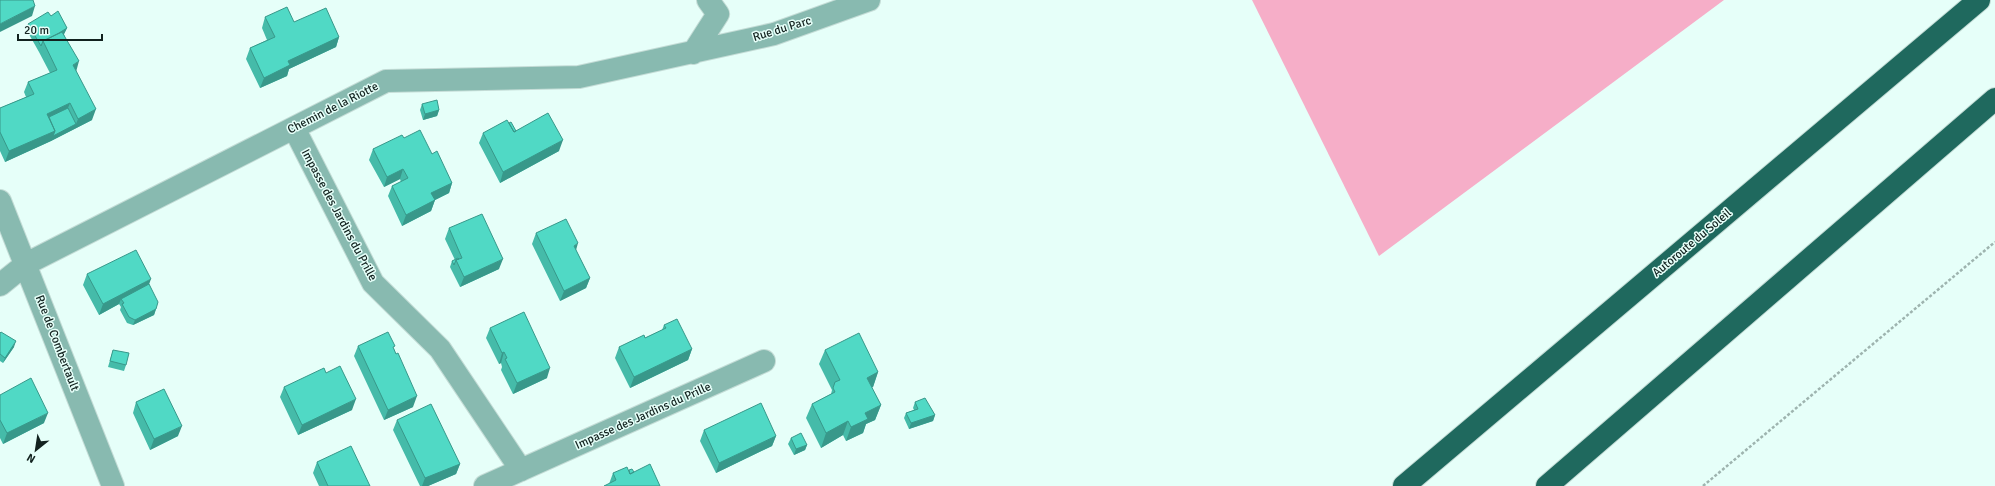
<svg xmlns="http://www.w3.org/2000/svg" width="1995" height="486" viewBox="0 0 1995 486" font-family="Signika,sans-serif">
<rect width="100%" height="100%" fill="#e6fff9"/>
<path fill="#f6aec8" d="M 1252,0 L 1724,0 L 1379,256 Z"/>
<g fill="none" stroke-linecap="round" stroke-linejoin="round">
<defs>
<path id="minor" d="M 693,53 L 718,14 L 708,0
M 294,128 L 373,283 L 440,349 L 521,470
M 0,201 L 113,486
M 0,285 L 26,264 L 386,81 L 579,77 L 774,34 L 869,0
M 485,486 L 764,361"/>
<path id="highway" d="M 1404,486 L 1979,0
M 1547,486 L 1995,99"/>
</defs>
<use href="#minor" stroke="#c4dcd6" stroke-width="24"/>
<use href="#highway" stroke="#c4dcd6" stroke-width="24"/>
<path stroke="#9eb4af" stroke-width="2.5" stroke-dasharray="3 2" stroke-linecap="butt" d="M 1703,486 L 1995,242"/>
<use href="#minor" stroke="#88bab0" stroke-width="22"/>
<use href="#highway" stroke="#1f695e" stroke-width="22"/>
</g>
<path fill="#45bba9" d="M 51,16 L 67,28 L 64,34 L 92,120 L 51,141 L 5,162 L 0,151 L 0,108 L 26,97 L 24,92 L 28,82 L 50,73 L 39,52 L 26,29 L 28,24 Z
M 265,17 L 294,22 L 339,37 L 336,47 L 289,69 L 287,76 L 260,88 L 246,59 L 250,48 L 267,40 L 262,28 Z
M 422,104 L 439,110 L 437,116 L 423,120 L 420,110 Z
M 509,123 L 516,131 L 559,151 L 500,183 L 479,143 L 483,133 Z
M 404,138 L 432,154 L 452,183 L 449,193 L 435,200 L 431,211 L 402,226 L 388,196 L 392,186 L 401,182 L 400,179 L 384,187 L 369,160 L 373,149 Z
M 449,228 L 499,269 L 460,287 L 450,267 L 452,261 L 455,260 L 445,239 Z
M 536,233 L 576,250 L 590,278 L 586,288 L 560,301 L 532,244 Z
M 87,274 L 149,284 L 156,309 L 154,315 L 133,325 L 127,323 L 120,310 L 121,307 L 119,304 L 99,315 L 83,285 Z
M 664,325 L 692,349 L 688,360 L 630,388 L 615,358 L 619,347 L 645,338 L 662,330 Z
M 490,328 L 547,378 L 513,394 L 501,370 L 502,367 L 501,363 L 499,364 L 486,338 Z
M 0,333 L 14,347 L 3,363 L 0,361 Z
M 358,346 L 394,349 L 413,407 L 384,420 L 354,356 Z
M 113,350 L 126,365 L 124,371 L 108,367 Z
M 825,350 L 878,372 L 873,387 L 871,387 L 881,405 L 875,420 L 866,424 L 863,433 L 846,441 L 843,435 L 821,448 L 806,418 L 812,404 L 831,394 L 832,390 L 819,364 Z
M 326,373 L 352,410 L 298,435 L 280,397 L 284,387 Z
M 0,395 L 44,423 L 3,444 L 0,438 Z
M 136,402 L 178,436 L 150,450 L 133,413 Z
M 915,402 L 935,415 L 933,421 L 909,429 L 904,418 L 906,413 L 914,410 L 913,408 Z
M 397,420 L 460,464 L 456,474 L 428,486 L 420,486 L 393,430 Z
M 704,430 L 776,436 L 772,446 L 716,473 L 700,441 Z
M 791,438 L 807,445 L 805,450 L 794,455 L 788,444 Z
M 317,462 L 370,486 L 319,486 L 313,473 Z
M 634,472 L 609,484 L 613,473 Z"/>
<path fill="#38988a" d="M 35,6 L 32,16 L 0,32 L 0,24 Z
M 67,28 L 64,34 L 57,38 L 59,33 Z
M 339,37 L 336,47 L 289,69 L 287,76 L 260,88 L 264,78 L 288,61 Z
M 79,61 L 76,72 L 73,65 Z
M 70,103 L 66,113 L 47,123 L 47,114 Z
M 96,109 L 92,120 L 51,141 L 5,162 L 9,151 L 55,131 L 76,124 L 78,119 Z
M 439,110 L 437,116 L 423,120 L 425,114 Z
M 563,140 L 559,151 L 500,183 L 503,172 Z
M 403,169 L 400,179 L 384,187 L 387,177 Z
M 452,183 L 449,193 L 427,204 L 431,193 Z
M 435,200 L 431,211 L 402,226 L 406,215 Z
M 578,243 L 575,254 L 574,246 Z
M 503,259 L 499,269 L 460,287 L 464,277 Z
M 590,278 L 586,288 L 560,301 L 564,291 Z
M 151,279 L 147,290 L 121,299 L 119,304 L 99,315 L 103,304 Z
M 156,309 L 154,315 L 133,325 L 135,320 Z
M 16,341 L 14,347 L 3,363 L 5,358 Z
M 692,349 L 688,360 L 630,388 L 634,377 Z
M 504,352 L 501,363 L 499,364 L 502,353 Z
M 550,368 L 547,378 L 513,394 L 517,383 Z
M 878,372 L 873,387 L 862,392 L 867,378 Z
M 417,396 L 413,407 L 384,420 L 388,410 Z
M 356,399 L 352,410 L 298,435 L 302,425 Z
M 881,405 L 875,420 L 866,424 L 863,433 L 846,441 L 851,427 L 865,413 Z
M 48,413 L 44,423 L 3,444 L 7,433 Z
M 935,415 L 933,421 L 909,429 L 911,423 Z
M 848,421 L 843,435 L 821,448 L 826,433 Z
M 182,426 L 178,436 L 150,450 L 154,439 Z
M 776,436 L 772,446 L 716,473 L 719,463 Z
M 807,445 L 805,450 L 794,455 L 796,449 Z
M 460,464 L 456,474 L 428,486 L 422,486 L 425,478 Z"/>
<path fill="#50d9c5" stroke="#38988a" d="M 0,0 L 33,0 L 35,6 L 0,24 Z
M 287,7 L 294,22 L 326,8 L 339,37 L 288,61 L 290,65 L 264,78 L 250,48 L 275,37 L 265,17 Z
M 58,11 L 67,28 L 59,33 L 43,41 L 41,46 L 28,24 L 48,12 L 51,16 Z
M 62,32 L 79,61 L 73,65 L 96,109 L 78,119 L 70,103 L 47,114 L 55,131 L 9,151 L 0,132 L 0,108 L 34,94 L 28,82 L 57,70 L 43,41 Z
M 437,100 L 439,110 L 425,114 L 422,104 Z
M 68,108 L 76,124 L 53,136 L 55,131 L 49,117 Z
M 548,113 L 563,140 L 503,172 L 483,133 L 507,120 L 514,132 Z
M 511,122 L 516,131 L 514,132 L 509,123 Z
M 420,130 L 432,154 L 437,151 L 452,183 L 431,193 L 435,200 L 406,215 L 392,186 L 408,178 L 403,169 L 387,177 L 373,149 L 402,135 L 404,138 Z
M 482,214 L 503,259 L 464,277 L 456,260 L 462,258 L 449,228 Z
M 566,219 L 578,243 L 574,246 L 590,278 L 564,291 L 536,233 Z
M 136,250 L 151,279 L 103,304 L 87,274 Z
M 458,258 L 459,259 L 456,260 L 454,265 L 452,261 Z
M 149,284 L 158,302 L 156,309 L 135,320 L 129,317 L 122,304 L 124,303 L 121,299 Z
M 524,312 L 550,368 L 517,383 L 505,359 L 507,358 L 504,352 L 502,353 L 490,328 Z
M 677,319 L 692,349 L 634,377 L 619,347 L 644,335 L 645,338 L 666,328 L 664,325 Z
M 1,332 L 16,341 L 5,358 L 0,354 L 0,333 Z
M 388,332 L 395,346 L 393,347 L 396,354 L 398,353 L 417,396 L 388,410 L 358,346 Z
M 859,333 L 878,372 L 867,378 L 881,405 L 865,413 L 868,419 L 851,427 L 848,421 L 826,433 L 812,404 L 835,392 L 833,388 L 835,382 L 840,380 L 825,350 Z
M 113,350 L 129,353 L 126,365 L 110,361 Z
M 340,366 L 356,399 L 302,425 L 284,387 L 324,368 L 326,373 Z
M 31,378 L 48,413 L 7,433 L 0,420 L 0,395 Z
M 164,389 L 182,426 L 154,439 L 136,402 Z
M 925,398 L 935,415 L 911,423 L 906,413 L 918,409 L 915,402 Z
M 761,403 L 776,436 L 719,463 L 704,430 Z
M 431,404 L 460,464 L 425,478 L 397,420 Z
M 801,433 L 807,445 L 796,449 L 791,438 Z
M 351,446 L 370,486 L 328,486 L 317,462 Z
M 650,464 L 660,486 L 604,486 L 616,480 L 613,473 L 627,467 L 630,474 Z
M 632,469 L 634,472 L 630,474 L 629,470 Z"/>
<g text-anchor="middle" dominant-baseline="central" stroke-width="3" stroke-linejoin="round" paint-order="stroke">
<g font-size="12" fill="#12221f" stroke="#e6fff9">
<text transform="translate(782 29) rotate(-17)">Rue du Parc</text>
<text transform="translate(333 108) rotate(-27)">Chemin de la Riotte</text>
<text transform="translate(339 215) rotate(62)">Impasse des Jardins du Prille</text>
<text transform="translate(1692 243) rotate(-40)">Autoroute du Soleil</text>
<text transform="translate(57 343) rotate(69)">Rue de Combertault</text>
<text transform="translate(643 416) rotate(-24)">Impasse des Jardins du Prille</text>
</g>
</g>
<g transform="translate(36 450) rotate(210)" stroke="#e6fff9" stroke-width="3" paint-order="stroke">
<path d="M0-3L7 15L0 10L-7 15Z" fill="#12221f"/>
<text y="-6" font-size="11" font-weight="bold" text-anchor="middle" fill="#12221f">N</text>
</g>
<path d="M18 34v6h84v-6" fill="none" stroke="#12221f" stroke-width="2"/>
<text x="24" y="34" font-size="12" fill="#12221f" stroke="#e6fff9" stroke-width="3" paint-order="stroke">20 m</text>
</svg>
